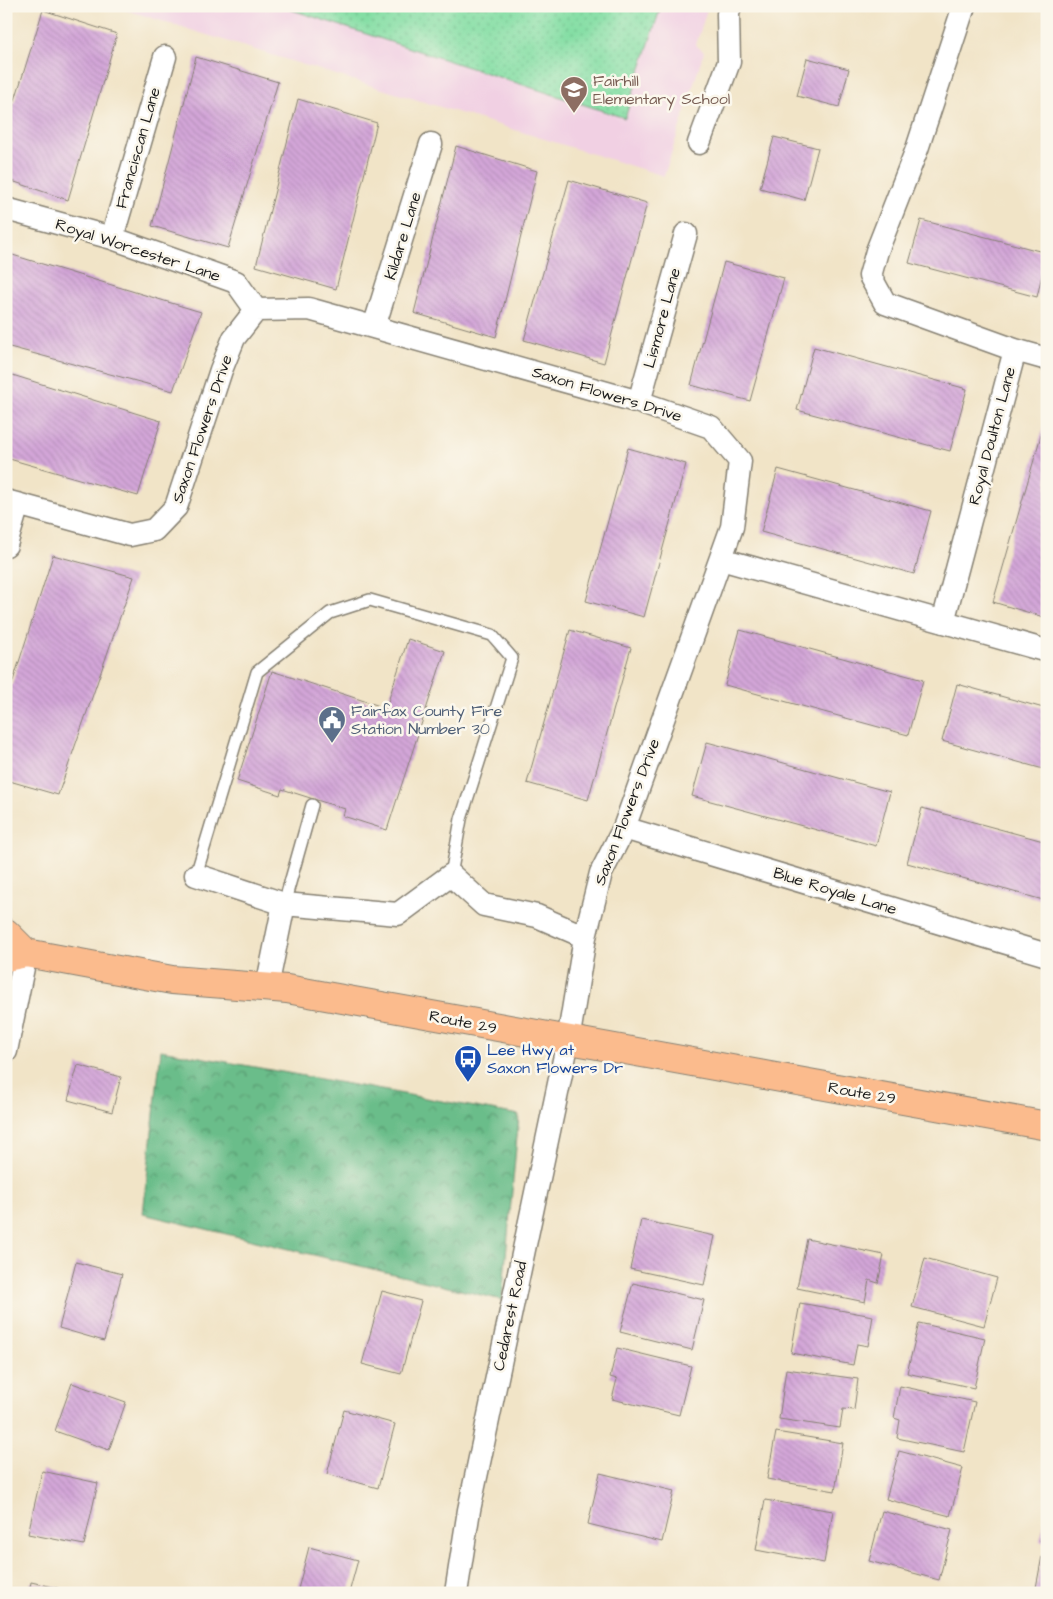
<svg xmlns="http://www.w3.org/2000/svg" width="1053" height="1599" viewBox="0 0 1053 1599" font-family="'Architects Daughter',sans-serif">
<defs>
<pattern id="forest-crowns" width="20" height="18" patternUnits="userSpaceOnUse" patternTransform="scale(1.25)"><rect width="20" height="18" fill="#6bbd8a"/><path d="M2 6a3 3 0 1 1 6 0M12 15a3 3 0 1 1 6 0" fill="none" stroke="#579970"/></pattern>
<pattern id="park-dots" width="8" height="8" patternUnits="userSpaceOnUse" patternTransform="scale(1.25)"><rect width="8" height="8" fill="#84dea4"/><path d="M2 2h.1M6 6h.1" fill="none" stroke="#71be8d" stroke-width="1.8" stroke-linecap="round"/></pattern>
<pattern id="building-back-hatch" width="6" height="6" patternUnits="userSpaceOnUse" patternTransform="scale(1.25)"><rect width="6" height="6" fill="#d3a6d8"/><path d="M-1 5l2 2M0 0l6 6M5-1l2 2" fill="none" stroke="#b58eb9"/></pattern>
</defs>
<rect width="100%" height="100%" fill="#fbf7ec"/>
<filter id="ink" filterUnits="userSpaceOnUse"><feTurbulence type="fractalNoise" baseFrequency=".02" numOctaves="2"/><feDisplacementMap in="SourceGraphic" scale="10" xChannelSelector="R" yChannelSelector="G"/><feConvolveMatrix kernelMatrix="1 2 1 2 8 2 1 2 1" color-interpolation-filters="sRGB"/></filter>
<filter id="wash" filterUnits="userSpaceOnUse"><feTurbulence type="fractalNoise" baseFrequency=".0096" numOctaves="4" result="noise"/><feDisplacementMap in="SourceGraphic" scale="20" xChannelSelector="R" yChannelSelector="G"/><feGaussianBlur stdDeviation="1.12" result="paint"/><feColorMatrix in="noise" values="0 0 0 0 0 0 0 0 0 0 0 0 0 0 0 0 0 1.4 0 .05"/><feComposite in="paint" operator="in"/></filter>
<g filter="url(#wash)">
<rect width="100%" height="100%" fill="#f1e4c7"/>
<path fill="#f1d0e3" d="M 113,6 L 708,6 L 696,45 L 704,52 L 664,176 Z"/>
<path fill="url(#forest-crowns)" stroke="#446c53" d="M 161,1050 L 519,1115 L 502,1300 L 143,1214 Z"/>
<path fill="url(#park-dots)" stroke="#507d60" d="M 280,6 L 661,6 L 625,118 Z"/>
<g id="blocks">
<path fill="url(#building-back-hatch)" d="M 43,10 L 117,34 L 68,200 L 6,179 L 6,129 Z
M 196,57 L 278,82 L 228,248 L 152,226 Z
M 807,58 L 849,69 L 839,107 L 797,96 Z
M 298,99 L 377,123 L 336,289 L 256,266 Z
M 774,137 L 818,148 L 804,200 L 760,188 Z
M 456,146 L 537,171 L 496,337 L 414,313 Z
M 569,180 L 647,203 L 604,363 L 524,340 Z
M 921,220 L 1047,253 L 1037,297 L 909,263 Z
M 6,253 L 201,312 L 173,391 L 6,346 Z
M 724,262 L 784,278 L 750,401 L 691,385 Z
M 814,347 L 967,389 L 950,451 L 797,410 Z
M 6,373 L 161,421 L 138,496 L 6,458 Z
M 1046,418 L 1047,418 L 1047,618 L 993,602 Z
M 628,448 L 686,464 L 644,617 L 586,601 Z
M 778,469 L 931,511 L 914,574 L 761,532 Z
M 53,555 L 134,577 L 58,795 L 6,780 L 6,703 Z
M 570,630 L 631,648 L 588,800 L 527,783 Z
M 740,630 L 923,680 L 908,735 L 725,685 Z
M 408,639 L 445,651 L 387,830 L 343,816 L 345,809 L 282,789 L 280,795 L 237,781 L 272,671 L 386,708 Z
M 957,684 L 1047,709 L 1047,770 L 942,741 Z
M 707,742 L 890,792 L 876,846 L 692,796 Z
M 922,808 L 1047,842 L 1047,901 L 907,863 Z
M 78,1065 L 121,1077 L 112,1112 L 68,1100 Z
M 641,1220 L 715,1236 L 704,1285 L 630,1269 Z
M 807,1239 L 884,1255 L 878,1283 L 869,1280 L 865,1302 L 797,1288 Z
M 925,1258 L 997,1278 L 984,1326 L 912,1307 Z
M 76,1262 L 122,1274 L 104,1341 L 59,1328 Z
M 633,1283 L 704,1300 L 692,1350 L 620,1332 Z
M 382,1291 L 421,1301 L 401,1374 L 362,1364 Z
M 800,1303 L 873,1316 L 868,1346 L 857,1344 L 853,1365 L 791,1353 Z
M 919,1323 L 985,1338 L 974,1388 L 907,1373 Z
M 617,1348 L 691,1366 L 679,1415 L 612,1399 L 617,1379 L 610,1377 Z
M 786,1369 L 858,1379 L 854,1410 L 843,1409 L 840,1428 L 779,1419 Z
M 72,1383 L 126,1402 L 109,1450 L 55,1431 Z
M 900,1386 L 975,1402 L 964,1452 L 897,1438 L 900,1420 L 894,1418 Z
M 344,1410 L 395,1424 L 378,1488 L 327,1474 Z
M 776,1432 L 843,1443 L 835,1491 L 767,1479 Z
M 899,1451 L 963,1468 L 950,1516 L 886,1499 Z
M 42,1471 L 98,1483 L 84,1545 L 28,1534 Z
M 600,1473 L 674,1491 L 662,1542 L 588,1524 Z
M 765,1500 L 833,1511 L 824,1563 L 756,1550 Z
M 882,1511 L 952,1530 L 939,1580 L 869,1561 Z
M 1046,1515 L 1047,1515 L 1047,1543 L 1040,1541 Z
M 309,1547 L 358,1560 L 349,1593 L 297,1593 Z
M 1042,1556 L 1047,1557 L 1047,1593 L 1035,1593 Z
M 31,1582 L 58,1588 L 56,1593 L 29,1593 Z"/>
</g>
</g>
<g filter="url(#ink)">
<use href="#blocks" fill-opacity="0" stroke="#868072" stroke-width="1"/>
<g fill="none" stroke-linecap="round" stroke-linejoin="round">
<defs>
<path id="lane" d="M 196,875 L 257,672 L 330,613 L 370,600 L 492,635 L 512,658 L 461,819 L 451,875
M 284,904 L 312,805"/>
<path id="street" d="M 964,6 L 917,149 L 877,251 L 870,276 L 885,303 L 1015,350 L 1047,359
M 699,143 L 729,62 L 728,14 L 730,6
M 6,209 L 112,238 L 236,282 L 256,310
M 112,238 L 165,57
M 374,327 L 431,144
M 639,402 L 686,234
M 6,501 L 130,535 L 154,530 L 176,507 L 221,370 L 234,338 L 256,310 L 309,309 L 639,402 L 711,427 L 740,461 L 732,527 L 624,828 L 601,873 L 585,937 L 568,1041 L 469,1510 L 456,1593
M 6,545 L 18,504
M 721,559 L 1047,651
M 943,622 L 1015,350
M 624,828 L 1047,955
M 196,875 L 284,904 L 398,914 L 451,875 L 484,905 L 537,916 L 585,937
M 267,987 L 284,904
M 6,1051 L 26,953"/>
<path id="primary" d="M 6,933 L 26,953
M 6,957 L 26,953 L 172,980 L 287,989 L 1047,1126"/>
</defs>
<use href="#lane" stroke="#868072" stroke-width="14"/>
<use href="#street" stroke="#868072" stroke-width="25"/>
<use href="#primary" stroke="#868072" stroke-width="30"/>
<use href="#lane" stroke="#fff" stroke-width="11"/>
<use href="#street" stroke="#fff" stroke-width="22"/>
<use href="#primary" stroke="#fbbb8d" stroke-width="28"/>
</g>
</g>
<defs>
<symbol id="school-pin" viewBox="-11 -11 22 30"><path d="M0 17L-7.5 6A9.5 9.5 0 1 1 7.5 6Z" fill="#8d6e63" stroke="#fbf7ec"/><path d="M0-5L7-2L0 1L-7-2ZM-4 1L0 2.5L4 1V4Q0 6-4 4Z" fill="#fff"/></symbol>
<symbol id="civic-pin" viewBox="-11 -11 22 30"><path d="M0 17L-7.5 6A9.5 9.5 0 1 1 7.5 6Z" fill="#5c6f8a" stroke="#fbf7ec"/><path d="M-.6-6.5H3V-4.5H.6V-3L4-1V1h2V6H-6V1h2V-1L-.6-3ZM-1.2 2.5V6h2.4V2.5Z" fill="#fff"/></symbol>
<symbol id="bus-pin" viewBox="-11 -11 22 30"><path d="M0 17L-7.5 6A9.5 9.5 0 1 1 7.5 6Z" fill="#1a4fb4" stroke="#fbf7ec"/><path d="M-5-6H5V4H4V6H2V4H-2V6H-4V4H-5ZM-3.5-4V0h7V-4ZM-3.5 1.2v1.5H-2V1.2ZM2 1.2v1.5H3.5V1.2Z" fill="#fff"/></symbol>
</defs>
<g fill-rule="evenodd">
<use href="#school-pin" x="558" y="74" width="32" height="43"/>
<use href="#civic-pin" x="316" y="704" width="32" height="43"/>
<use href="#bus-pin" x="452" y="1043" width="32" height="43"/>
</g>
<g text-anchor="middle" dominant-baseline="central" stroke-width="5" stroke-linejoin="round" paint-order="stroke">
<g font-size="16" fill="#785e54" stroke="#fbf7ec" text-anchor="start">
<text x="593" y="81">Fairhill<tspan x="593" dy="18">Elementary School</tspan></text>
</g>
<g font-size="16" fill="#1c1c1c" stroke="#fbf7ec">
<text transform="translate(138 148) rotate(-74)">Franciscan Lane</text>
<text transform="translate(403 236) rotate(-73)">Kildare Lane</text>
<text transform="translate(138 250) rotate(18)">Royal Worcester Lane</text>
<text transform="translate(662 318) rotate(-75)">Lismore Lane</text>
<text transform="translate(607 394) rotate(17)">Saxon Flowers Drive</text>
<text transform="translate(202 429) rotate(-71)">Saxon Flowers Drive</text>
<text transform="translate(992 436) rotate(-75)">Royal Doulton Lane</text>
<text transform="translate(627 812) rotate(-69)">Saxon Flowers Drive</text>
<text transform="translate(835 891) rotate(17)">Blue Royale Lane</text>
<text transform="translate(463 1022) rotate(11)">Route 29</text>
<text transform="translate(862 1093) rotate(10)">Route 29</text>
<text transform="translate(510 1316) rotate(-78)">Cedarest Road</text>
</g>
<g font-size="16" fill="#4e5e75" stroke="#fbf7ec" text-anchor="start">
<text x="351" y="711">Fairfax County Fire<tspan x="351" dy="18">Station Number 30</tspan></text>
</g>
<g font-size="16" fill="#164399" stroke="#fbf7ec" text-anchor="start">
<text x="487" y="1050">Lee Hwy at<tspan x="487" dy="18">Saxon Flowers Dr</tspan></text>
</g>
</g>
<rect width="1053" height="1599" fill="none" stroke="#fbf7ec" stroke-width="25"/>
</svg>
